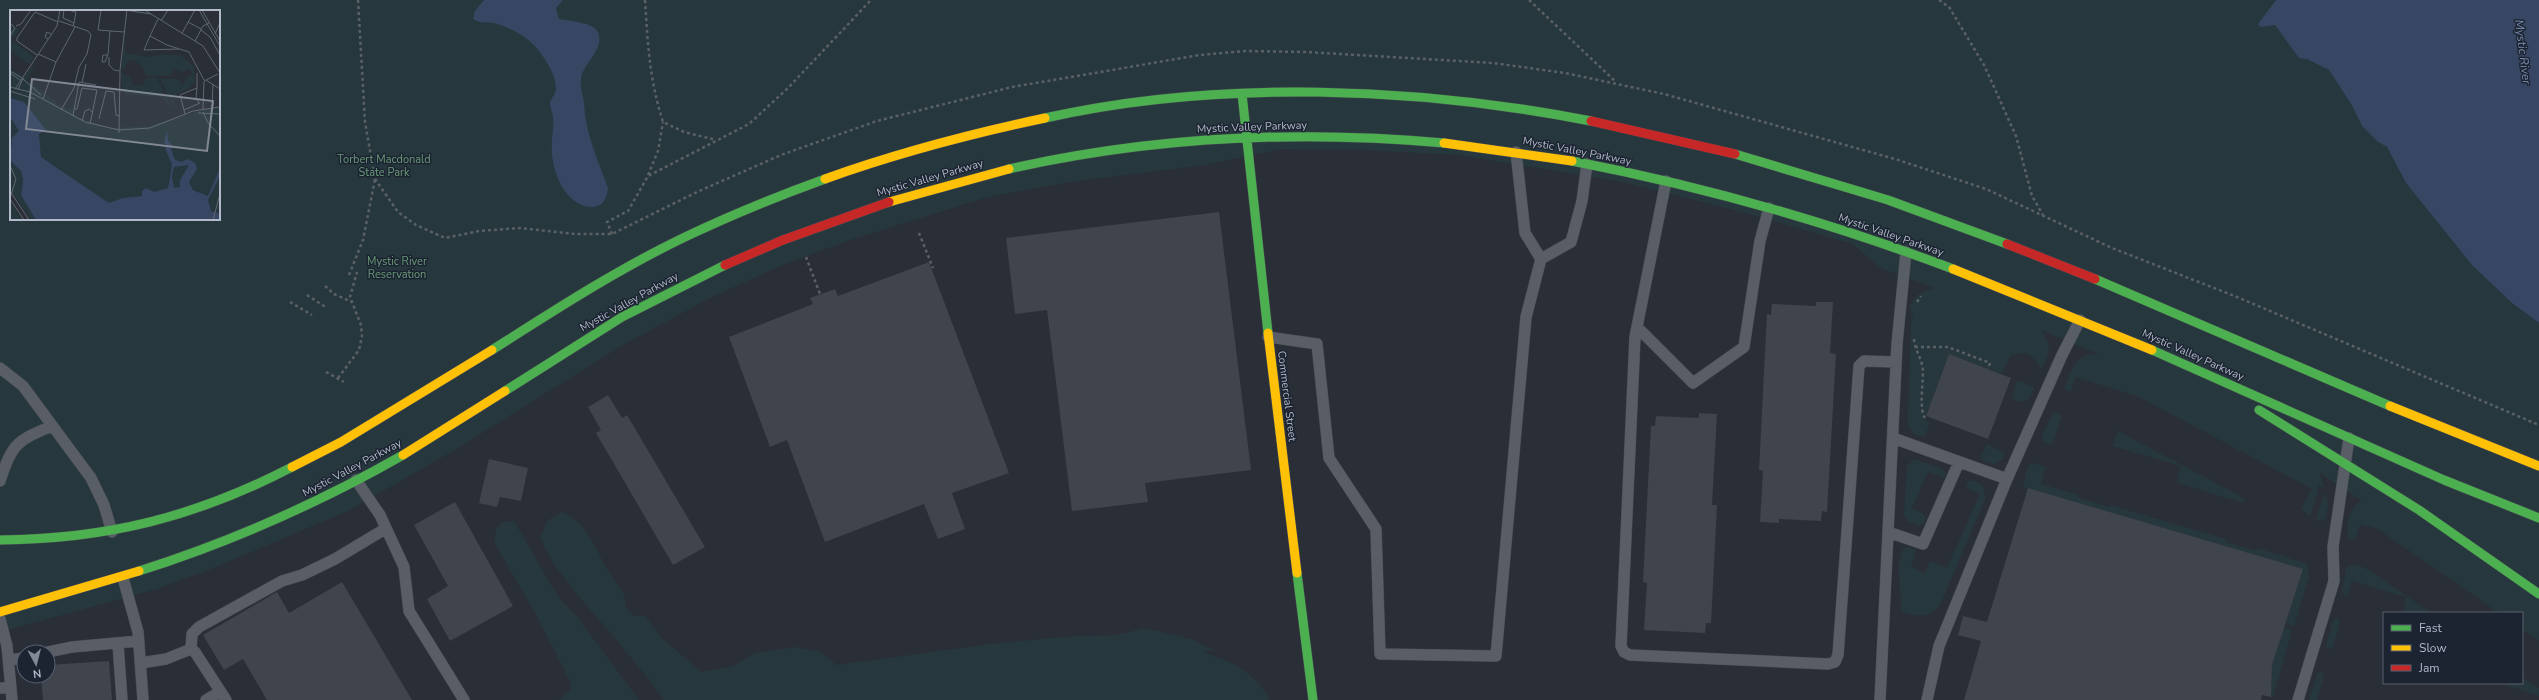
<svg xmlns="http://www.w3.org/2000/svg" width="2539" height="700" viewBox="0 0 2539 700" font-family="'Nunito Sans',sans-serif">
<rect width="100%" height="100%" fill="#292e37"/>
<path fill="#26383d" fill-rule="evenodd" d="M 0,0 L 2276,0 L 2273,3 L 2275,25 L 2299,58 L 2307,59 L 2329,70 L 2351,104 L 2362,126 L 2378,142 L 2387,147 L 2406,183 L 2472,265 L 2512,303 L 2539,323 L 2539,641 L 2522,629 L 2522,613 L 2499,613 L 2378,529 L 2360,524 L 2355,540 L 2349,538 C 2344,528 2351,504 2362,501 L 2320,473 L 2324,488 L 2319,485 L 2311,515 L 2309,516 L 2301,509 L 2312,489 L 2139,397 L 2076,377 L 2071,391 L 2066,391 L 2065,387 C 2071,369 2076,353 2098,354 L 2041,330 L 2049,344 L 2048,355 L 2029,399 L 2021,402 L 2012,398 L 2017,380 L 2034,387 L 2041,369 L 2036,360 L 2026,353 L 2011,355 L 2002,374 L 1949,354 L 1924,420 L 1930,423 L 1925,436 C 1916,438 1909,431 1908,422 L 1911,320 L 1913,318 C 1913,316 1912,314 1911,312 C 1907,299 1926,289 1935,288 L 1881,268 L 1852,244 L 1753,215 L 1628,183 L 1458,155 L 1365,150 L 1281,149 L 1205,165 L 1077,181 L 988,197 L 847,241 L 778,267 L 710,298 L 623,345 L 458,448 L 348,511 L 211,569 L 157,589 L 0,632 ZM 11,11 L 219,11 L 219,219 L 11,219 Z
M 2056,413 L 2062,416 L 2053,443 L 2050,445 L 2042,441 L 2043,434 L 2051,416 Z
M 2118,431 L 2244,498 L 2244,502 L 2240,502 L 2178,483 L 2177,478 L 2181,466 L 2112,446 Z
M 1987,444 L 2005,453 L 2002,460 L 1994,464 L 1983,461 L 1981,457 Z
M 1914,459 L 1943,469 L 1946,474 L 1944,478 L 1928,472 L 1912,508 L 1926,516 L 1924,523 L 1919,526 L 1908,521 L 1904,515 L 1907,466 Z
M 2034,463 L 2046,467 L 2041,484 L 2079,495 L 2079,498 L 2109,507 L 2110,505 L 2226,539 L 2226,542 L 2256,551 L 2258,548 L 2307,564 L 2309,576 L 2294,626 L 2286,623 L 2302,569 L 2023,487 L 2028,465 Z
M 1972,480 L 1982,485 L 1986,497 L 1940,605 C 1929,620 1916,616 1901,611 C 1903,592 1894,568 1903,549 L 1908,547 L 1916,550 L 1911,567 L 1925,573 L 1930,561 L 1947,568 L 1980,494 L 1966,488 L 1968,482 Z
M 2325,491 L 2328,503 L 2326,518 L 2320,522 L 2316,520 Z
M 562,512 C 587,522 595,548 607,569 C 611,577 618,584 623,593 C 626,599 624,607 630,613 C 634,617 639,616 645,616 L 662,638 L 701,672 L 733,666 L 755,653 L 796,647 L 820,652 L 837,665 L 990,644 L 1074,636 L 1118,635 L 1144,628 L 1191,639 L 1216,651 L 1203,651 C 1211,656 1220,658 1229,662 C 1243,667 1264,685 1269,700 L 664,700 C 640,666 613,636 586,605 C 569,583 550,563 540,537 L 548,520 Z
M 514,521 L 559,598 L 575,614 L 639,700 L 559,700 L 571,690 L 570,681 L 535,613 L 494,542 L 496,529 L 503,522 Z
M 2356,564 L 2369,570 L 2431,613 L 2403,613 L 2406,597 L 2352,581 L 2348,595 L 2345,596 L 2342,591 L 2346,568 Z
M 2337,617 L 2340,622 L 2333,647 L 2329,650 L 2326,645 L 2333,621 Z
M 2284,628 L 2292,630 L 2273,697 L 2271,697 L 2272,665 Z
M 2318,672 L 2322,672 L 2324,676 L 2317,700 L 2309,700 Z
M 2522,677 L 2539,688 L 2539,696 L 2506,685 L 2507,683 L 2522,683 Z"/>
<path fill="#374763" d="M 484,0 L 563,0 L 556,8 L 559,19 C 569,21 597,22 599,35 C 602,53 583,63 581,79 C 580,88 583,95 584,103 C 585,133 598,160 608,188 C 607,197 604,206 593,207 C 567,208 552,173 552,151 C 551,140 554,129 553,118 C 553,113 550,107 550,103 C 551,98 556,94 556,89 C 556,75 547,62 539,51 C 529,37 510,27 493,23 C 485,22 481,24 473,19 L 475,11 Z
M 2276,0 L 2539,0 L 2539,323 L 2512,303 L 2472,265 L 2406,183 L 2387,147 L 2378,142 L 2362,126 L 2351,104 L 2329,70 L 2307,59 L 2299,58 L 2275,25 L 2261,27 L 2258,24 Z"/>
<path fill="#40444c" d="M 1219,212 L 1251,470 L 1145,483 L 1148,502 L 1072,511 L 1047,310 L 1015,314 L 1006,238 Z
M 929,262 L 1009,473 L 952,493 L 965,529 L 938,539 L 924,504 L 825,542 L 787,440 L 770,447 L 729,337 L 813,304 L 810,298 L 835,289 L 838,296 Z
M 1816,302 L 1833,302 L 1830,353 L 1836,354 L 1827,512 L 1822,511 L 1821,521 L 1779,519 L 1779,523 L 1760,522 L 1763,471 L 1759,470 L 1767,314 L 1771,315 L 1772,304 L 1816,306 Z
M 1949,354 L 2011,378 L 1988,439 L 1926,416 Z
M 608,395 L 622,418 L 627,415 L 705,547 L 673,565 L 596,433 L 601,430 L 588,407 Z
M 1699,413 L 1717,414 L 1712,505 L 1717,505 L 1711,623 L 1706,623 L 1705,633 L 1644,630 L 1647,583 L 1643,582 L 1651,426 L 1655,426 L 1656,416 L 1699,418 Z
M 489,459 L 528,468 L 521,501 L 500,497 L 497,507 L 479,503 Z
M 2028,488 L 2303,569 L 2272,665 L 2271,697 L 2262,695 L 2261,700 L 1964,700 L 1981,641 L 1958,635 L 1963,616 L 1987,622 Z
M 455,502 L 513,606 L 450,641 L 427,599 L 448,586 L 414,525 Z
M 342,582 L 412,700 L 267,700 L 243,659 L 224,670 L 203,635 L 277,592 L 289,613 Z
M 109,661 L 112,700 L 43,700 L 41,676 L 48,676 L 48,665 Z"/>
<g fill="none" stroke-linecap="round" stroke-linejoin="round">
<defs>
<path id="lane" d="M 1516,152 L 1525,233 L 1541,259 L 1571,242 L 1582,201 L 1587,164
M 1666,181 L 1635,337 L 1621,646 L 1624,652 L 1630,655 L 1828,664 L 1835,662 L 1838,655 L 1859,366 L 1864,361 L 1896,362
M 1637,327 L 1693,383 L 1744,347 L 1760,241 L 1769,208
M 1268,337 L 1317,344 L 1329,458 L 1376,529 L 1380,654 L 1496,656 L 1526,317 L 1541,259
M 0,368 L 23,386 L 91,478 L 104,505 L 112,532
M 1893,438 L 2007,479
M 356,480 L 380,515 L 404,567 L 409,611 L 464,700
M 0,481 C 12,444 16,441 52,426
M 1888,532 L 1923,544 L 1959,462
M 123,578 L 138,632 L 143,700
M 0,619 L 7,646 L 12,700
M 118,644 L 122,700
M 191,649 L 192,634 L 199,627 L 282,581 L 302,575 L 335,559 L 385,529
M 191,649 L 195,652 L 226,700
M 48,652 L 72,647 L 139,641
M 9,660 L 24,658
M 141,663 L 166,659 L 191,649
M 0,688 L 11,687
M 206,700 L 220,692
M 1880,700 L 1897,344 L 1906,252
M 1927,700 L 1939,646 L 2007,479 L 2062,355 L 2080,320
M 2298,700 L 2334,581 L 2333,547 L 2349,438"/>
<path id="fast" d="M 1242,94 L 1268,333
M 1045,118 C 1219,79 1417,87 1591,121
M 1735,154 L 1888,200 L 2007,244
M 1572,161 C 1702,186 1829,222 1953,269
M 1009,169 C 1151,137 1300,130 1444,143
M 2095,279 L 2390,406
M 492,350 C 555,310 618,269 685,237 C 731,215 778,196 825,179
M 2152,350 L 2444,480 L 2539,518
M 505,391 L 622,317 L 725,265
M 2259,410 L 2419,510 L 2539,594
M 0,540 C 107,539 196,517 292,467
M 139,571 C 230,542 319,503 403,455
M 1297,573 L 1313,700"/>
<path id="slow" d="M 1444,143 L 1572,161
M 825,179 C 897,153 970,134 1045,118
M 889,202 L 1009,169
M 1953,269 L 2152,350
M 1268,333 L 1297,573
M 2390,406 L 2539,466
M 403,455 L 505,391
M 292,467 L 341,442 L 492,350
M 0,612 L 139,571"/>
<path id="jam" d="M 1591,121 L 1735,154
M 2007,244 L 2095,279
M 725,265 L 783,240 L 889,202"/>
</defs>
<use href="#lane" stroke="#454950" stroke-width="12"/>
<use href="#fast" stroke="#454950" stroke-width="10"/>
<use href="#slow" stroke="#454950" stroke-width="10"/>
<use href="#jam" stroke="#454950" stroke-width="10"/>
<path stroke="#5b6067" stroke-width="2.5" stroke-dasharray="3 3" stroke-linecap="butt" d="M 358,0 L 365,122 L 375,179 L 398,212 L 416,225 L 445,238 L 479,231 L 520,228 L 575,234 L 612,234 L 697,192 L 781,155 L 877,121 L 1012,87 L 1200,55 L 1246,51 L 1306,52 L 1493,63 L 1565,73 L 1664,94 L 1895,159 L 1986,189 L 2112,248 L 2237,297 L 2539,425
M 645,0 C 648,45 649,78 663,122 L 684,132 L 716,140
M 1529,0 L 1616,82
M 1939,0 L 1949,7 L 1984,65 L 2016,136 L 2032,196 L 2043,215
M 648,175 L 658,151 L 663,122
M 919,233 L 933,268
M 612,234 L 607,222 L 628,211 L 648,176 L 749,124 L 788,88 L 871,0
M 806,257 L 820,294
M 349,275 L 363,240 L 375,179
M 325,286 L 334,294 L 352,302
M 307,295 L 327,308
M 290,302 L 312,315
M 1917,302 L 1921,296
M 1914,339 C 1915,351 1923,360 1923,372 C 1923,382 1919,411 1925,418
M 1915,347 L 1948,347 L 1990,363 L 1988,369
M 326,372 L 344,382
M 338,378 L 359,350 L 362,336 L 361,325 L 350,297 L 357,272"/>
<use href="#lane" stroke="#595d65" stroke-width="11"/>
<use href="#fast" stroke="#4caf50" stroke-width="9"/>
<use href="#slow" stroke="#ffc107" stroke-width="9"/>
<use href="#jam" stroke="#c62828" stroke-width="9"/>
</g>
<g text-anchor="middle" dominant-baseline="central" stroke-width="3" stroke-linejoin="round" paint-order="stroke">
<g font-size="11" fill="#b2b9c8" stroke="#1c2432">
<text transform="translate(1252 127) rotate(-2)">Mystic Valley Parkway</text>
<text transform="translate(1577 151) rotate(11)">Mystic Valley Parkway</text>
<text transform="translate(930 178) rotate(-16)">Mystic Valley Parkway</text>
<text transform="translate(1891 235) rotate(19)">Mystic Valley Parkway</text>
<text transform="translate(629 302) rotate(-29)">Mystic Valley Parkway</text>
<text transform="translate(2193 355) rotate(24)">Mystic Valley Parkway</text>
<text transform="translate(1287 396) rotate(83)">Commercial Street</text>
<text transform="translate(352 468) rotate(-28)">Mystic Valley Parkway</text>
</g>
<g font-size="11" fill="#699a77" stroke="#1c2432">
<text x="384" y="159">Torbert Macdonald<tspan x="384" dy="13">State Park</tspan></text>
<text x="397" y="261">Mystic River<tspan x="397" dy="13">Reservation</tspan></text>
</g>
<g font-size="12" font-style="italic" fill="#7a8eb1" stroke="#1c2432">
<text transform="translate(2523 52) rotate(83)">Mystic River</text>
</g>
</g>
<g transform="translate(10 10)">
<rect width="210" height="210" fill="#292e37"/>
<path d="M 0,12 L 9,20 L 1,30 L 24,47 L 19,54 L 0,41 ZM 115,28 L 115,43 L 140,47 L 152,44 L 170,45 L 184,56 L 185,71 L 179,78 L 162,87 L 165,99 L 150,69 L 168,69 L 173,77 L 175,69 L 182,64 L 180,59 L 173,62 L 164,59 L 162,64 L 164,66 L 138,66 L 135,64 L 131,55 L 126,51 L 120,50 L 113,59 L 111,57 ZM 29,46 L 17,70 L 54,98 L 55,95 L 56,95 L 55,98 L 61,99 L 64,93 L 63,102 L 67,107 L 101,118 L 138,116 L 210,95 L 210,158 L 198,186 L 181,178 L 180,167 L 186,161 L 178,158 L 170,170 L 170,177 L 163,178 L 162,166 L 164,159 L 161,159 L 157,179 L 99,193 L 31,147 L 29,124 L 35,120 L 14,92 L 0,88 L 0,59 L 15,67 ZM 111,63 L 120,67 L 123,76 L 134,74 L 136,68 L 147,68 L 162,99 L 152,87 L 116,84 L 112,80 ZM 0,107 L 9,121 L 3,128 L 0,136 ZM 0,150 L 11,161 L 13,170 L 11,185 L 26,210 L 21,210 L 0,178 ZM 210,166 L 210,204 L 209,204 L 202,202 L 198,190 ZM 0,192 L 12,210 L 0,210 Z" fill="#26383d"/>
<path d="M 0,88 L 14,92 L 36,120 L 29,124 L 31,147 L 99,193 L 113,188 L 132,186 L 132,181 L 136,178 L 144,182 L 158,178 L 162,155 L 155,138 L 157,135 L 154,133 L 157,121 L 158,131 L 163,136 L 161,139 L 165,150 L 171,152 L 178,149 L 185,153 L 187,159 L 179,172 L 183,180 L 198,186 L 210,158 L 209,168 L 198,190 L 201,201 L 210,204 L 210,210 L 26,210 L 11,185 L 13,170 L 11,161 L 0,150 L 2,128 L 9,121 L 0,107 ZM 179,155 L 170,170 L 170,177 L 164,178 L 162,166 L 164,157 Z" fill="#374763" fill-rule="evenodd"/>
<path fill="none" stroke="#606671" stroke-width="1" d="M 54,0 L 53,8 L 64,13 L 63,16M 58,0 L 66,2 L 64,13M 91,0 L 88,20 L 114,22M 115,0 L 141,4M 189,0 L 210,36M 192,0 L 210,31M 136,1 L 193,36 L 210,63M 148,9 L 140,26 L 157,35 L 179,42 L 194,70M 49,11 L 78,21 L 81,25 L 77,44 L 69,57 L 64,78 L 51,100M 151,11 L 158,0M 178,12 L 191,19M 0,13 L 5,18 L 0,26M 6,16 L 11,14 L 21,0M 191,20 L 200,27 L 210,45M 172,23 L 185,0M 205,24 L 210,13M 140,26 L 134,40 L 169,39M 38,29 L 35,27 L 37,22 L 41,24M 185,31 L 193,16 L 199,13M 28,44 L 46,52M 27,45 L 7,31 L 7,28 L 25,2 L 48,12M 97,45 L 93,45 L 92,52 L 95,52 L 98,44 L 100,21M 99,47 L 99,55 L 104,60 L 109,61M 0,61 L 12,68M 0,63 L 10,70M 187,63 L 187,78M 13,69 L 31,85M 196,70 L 210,79M 72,73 L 76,54M 0,77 L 20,82 L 75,112 L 109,120 L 140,118 L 183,101 L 210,97M 5,79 L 47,16 L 50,0M 8,80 L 13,68M 0,81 L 25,89M 33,89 L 46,52 L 65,17M 202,97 L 203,74M 65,99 L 67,99 L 72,78 L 87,80 L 80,114M 193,99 L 194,71 L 208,64M 174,100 L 190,93M 193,102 L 198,113 L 210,126M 188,103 L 210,104M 175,104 L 170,85 L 187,78 L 186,88 L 189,93M 63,106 L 69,72 L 86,75M 89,109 L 96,81 L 104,82 L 106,105 L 109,106M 72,111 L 75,101 L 79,99 L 83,103M 109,123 L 110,60 L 117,0M 0,156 L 6,169 L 1,185M 0,181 L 19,210M 0,189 L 14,210M 203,210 L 210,184"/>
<path fill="#828895" fill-opacity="0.15" stroke="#828895" stroke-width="2" d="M 22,69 L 203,91 L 197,141 L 16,119 Z"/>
<rect width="210" height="210" fill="none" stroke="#b2b9c8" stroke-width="2"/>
</g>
<rect x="2383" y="612" width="140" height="72" fill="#1c2432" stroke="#58606e"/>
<rect x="2391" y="625" width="20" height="6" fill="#4caf50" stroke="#58606e"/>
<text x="2419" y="632" font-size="12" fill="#b2b9c8">Fast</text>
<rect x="2391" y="645" width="20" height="6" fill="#ffc107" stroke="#58606e"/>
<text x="2419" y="652" font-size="12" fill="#b2b9c8">Slow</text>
<rect x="2391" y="665" width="20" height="6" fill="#c62828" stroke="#58606e"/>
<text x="2419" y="672" font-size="12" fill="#b2b9c8">Jam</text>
<g transform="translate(36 664) rotate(173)"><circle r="19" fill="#1c2432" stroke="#58606e"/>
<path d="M0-3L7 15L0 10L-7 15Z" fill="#828895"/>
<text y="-6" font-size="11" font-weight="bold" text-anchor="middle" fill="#b2b9c8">N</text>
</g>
</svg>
